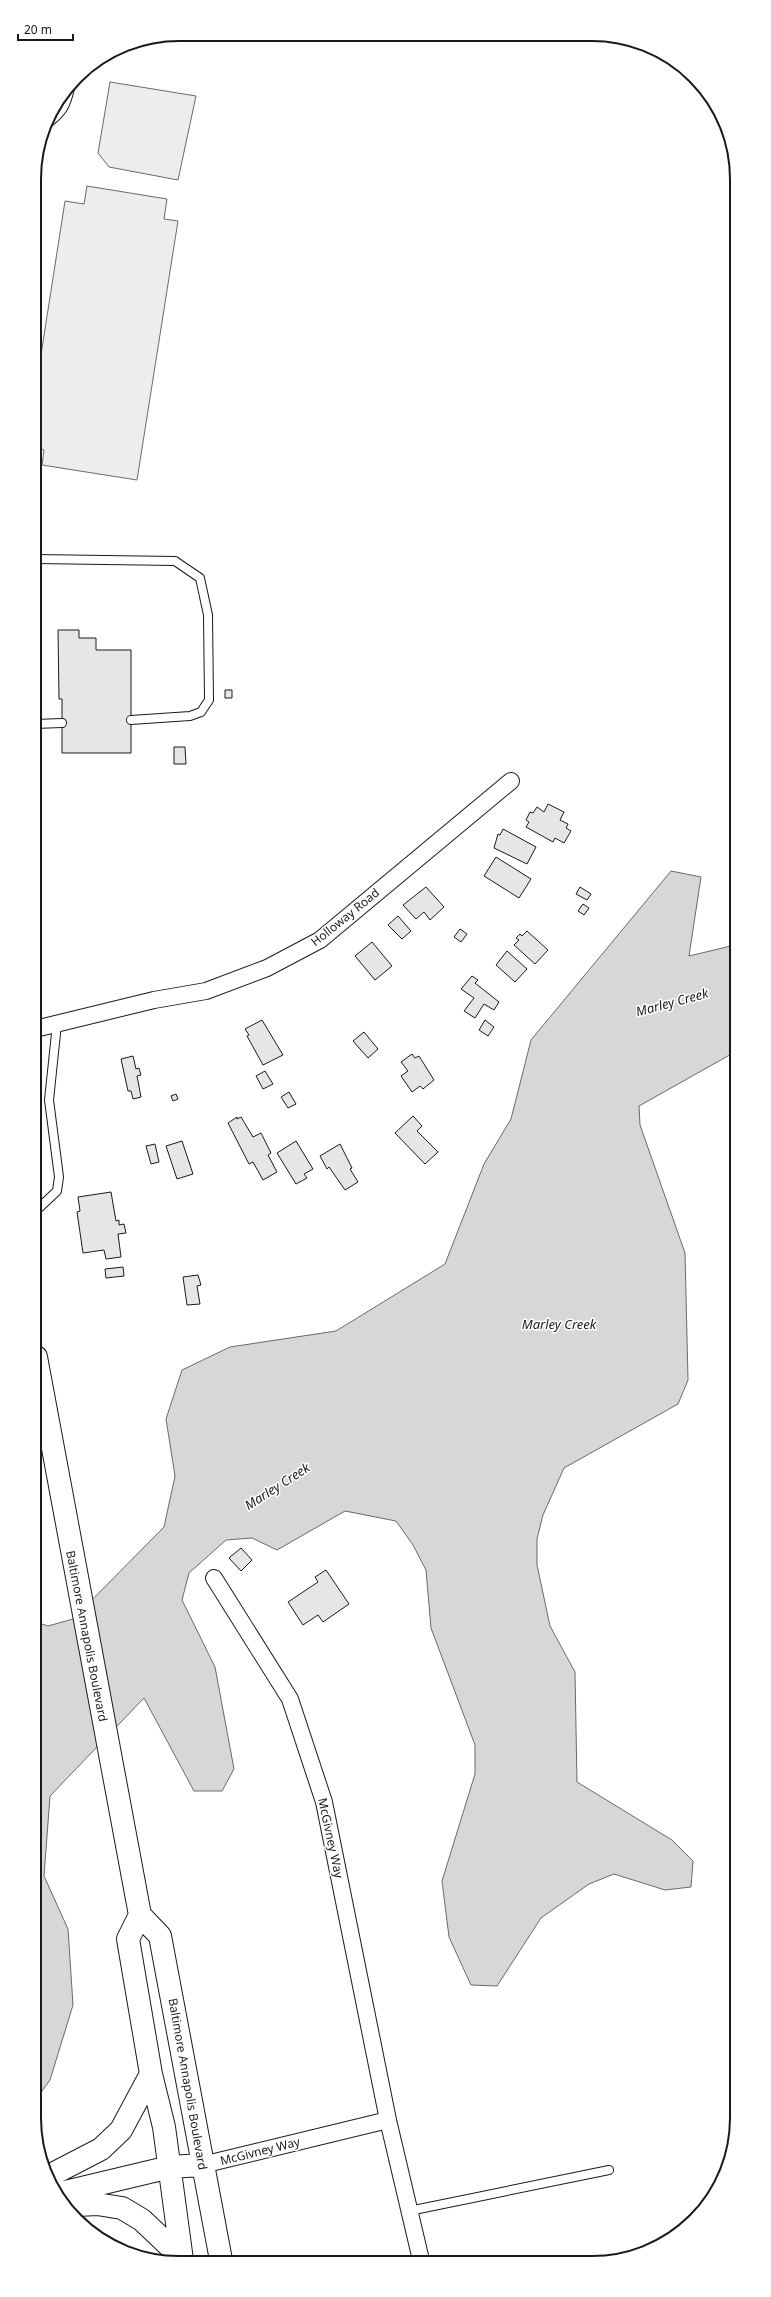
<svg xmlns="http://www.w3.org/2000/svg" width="771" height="2297" viewBox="0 0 771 2297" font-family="'Noto Sans',sans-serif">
<rect width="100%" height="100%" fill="#fff"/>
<path fill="#ededed" stroke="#6a6a6a" d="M 110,82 L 196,96 L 178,180 L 109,167 L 98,153 Z
M 87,186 L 167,199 L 164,219 L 178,221 L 137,480 L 42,465 L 44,450 L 35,448 L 35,393 L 65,201 L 84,204 Z"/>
<path fill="#d7d7d7" stroke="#6a6a6a" d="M 671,871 L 701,877 L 689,956 L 735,945 L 735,1052 L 639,1106 L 640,1125 L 685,1253 L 688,1380 L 678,1404 L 564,1468 L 543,1515 L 537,1539 L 537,1565 L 550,1626 L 575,1672 L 577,1782 L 672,1840 L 693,1861 L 691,1887 L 665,1890 L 614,1874 L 589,1884 L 541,1918 L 497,1986 L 471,1985 L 449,1937 L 442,1881 L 475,1774 L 475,1745 L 431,1628 L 426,1570 L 413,1545 L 396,1521 L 345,1511 L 277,1550 L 252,1538 L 226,1540 L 189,1573 L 182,1600 L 215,1667 L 234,1769 L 222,1791 L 194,1791 L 144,1698 L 50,1796 L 44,1876 L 68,1929 L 73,2005 L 50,2080 L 37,2098 L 36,1622 L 48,1626 L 73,1619 L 164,1527 L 175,1476 L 166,1419 L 182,1370 L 230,1347 L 336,1331 L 445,1264 L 484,1164 L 511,1119 L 531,1040 Z"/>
<path fill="#e6e6e6" stroke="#1a1a1a" d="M 58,630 L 79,630 L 79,638 L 96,638 L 96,650 L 131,650 L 131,753 L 62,753 L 62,699 L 59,699 Z
M 225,690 L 232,690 L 232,698 L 225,698 Z
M 174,747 L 185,747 L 186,764 L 174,764 Z
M 548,804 L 564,812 L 560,820 L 568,824 L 566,828 L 571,831 L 564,843 L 555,838 L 553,842 L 526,827 L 529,822 L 526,820 L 530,812 L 533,813 L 537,807 L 544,812 Z
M 503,829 L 536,847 L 527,864 L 494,848 L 498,834 L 500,835 Z
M 496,857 L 531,879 L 519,898 L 484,876 Z
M 426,887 L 444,907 L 430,920 L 424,912 L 416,919 L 403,905 Z
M 580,887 L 591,894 L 587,900 L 576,894 Z
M 583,904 L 589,908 L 584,915 L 578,911 Z
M 398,916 L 411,931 L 402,939 L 388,925 Z
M 460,929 L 467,934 L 461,942 L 454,937 Z
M 527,931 L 548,950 L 535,964 L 514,945 L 519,940 L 516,938 L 520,934 L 522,936 Z
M 372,942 L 392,966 L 375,980 L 355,956 Z
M 507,951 L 527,969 L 515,982 L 496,965 Z
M 472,976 L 478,980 L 475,983 L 499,1002 L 494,1010 L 484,1004 L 475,1018 L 464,1011 L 474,998 L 461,989 Z
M 262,1020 L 283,1055 L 263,1065 L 247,1036 L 249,1035 L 245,1029 Z
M 485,1020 L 494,1027 L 488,1036 L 479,1030 Z
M 364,1032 L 378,1049 L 368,1058 L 353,1041 Z
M 412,1054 L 415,1058 L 419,1056 L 434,1080 L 423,1089 L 420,1086 L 412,1092 L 401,1076 L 408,1071 L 401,1062 Z
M 133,1056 L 136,1069 L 139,1068 L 141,1075 L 137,1076 L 141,1097 L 133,1099 L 131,1091 L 128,1091 L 121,1059 Z
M 265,1071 L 273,1084 L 263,1089 L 256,1076 Z
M 289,1092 L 296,1104 L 288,1108 L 281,1097 Z
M 176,1094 L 178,1099 L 173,1101 L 171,1096 Z
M 413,1116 L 422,1126 L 417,1131 L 438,1152 L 425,1164 L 395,1133 Z
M 237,1117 L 237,1119 L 241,1117 L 253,1137 L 261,1133 L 271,1153 L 268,1155 L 277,1172 L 263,1180 L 253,1162 L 249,1164 L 228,1123 Z
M 182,1141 L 193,1174 L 177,1179 L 166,1146 Z
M 296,1141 L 313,1169 L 304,1174 L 307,1178 L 296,1184 L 277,1153 Z
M 155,1144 L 159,1162 L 151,1164 L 146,1146 Z
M 340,1144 L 352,1168 L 350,1169 L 358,1182 L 345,1190 L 329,1167 L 327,1169 L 320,1156 Z
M 111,1192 L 116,1221 L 119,1220 L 119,1225 L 124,1224 L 126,1233 L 118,1234 L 121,1257 L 106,1259 L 104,1250 L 83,1253 L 77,1212 L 80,1211 L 78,1197 Z
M 123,1267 L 124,1276 L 106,1278 L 105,1269 Z
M 198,1275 L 201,1285 L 197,1286 L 200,1304 L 187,1305 L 183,1277 Z
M 241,1548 L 252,1560 L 241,1571 L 229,1558 Z
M 326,1570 L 349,1604 L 323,1622 L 318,1615 L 303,1625 L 288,1602 L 318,1582 L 315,1577 Z"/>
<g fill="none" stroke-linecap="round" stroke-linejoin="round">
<defs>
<path id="service" d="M 46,125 C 62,113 66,107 70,88
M 35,559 L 175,561 L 200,578 L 208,615 L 209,700 L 201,712 L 190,716 L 131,720
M 35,724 L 62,723
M 36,1208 L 40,1207 L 57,1191 L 59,1177 L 49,1100 L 57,1024
M 409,2211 L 609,2170"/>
<path id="minor" d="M 35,1029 L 154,1000 L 206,991 L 267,968 L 320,940 L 511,781
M 214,1578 L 290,1699 L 324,1802 L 388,2120 L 421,2260
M 202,2165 L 388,2120"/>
<path id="secondary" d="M 36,1357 L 140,1915 L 160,1936 L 221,2260
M 140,1915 L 128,1939 L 151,2074 L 164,2127 L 182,2260
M 47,2177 L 101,2149 L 121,2130 L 151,2074
M 60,2192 L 78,2205 L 97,2204 L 122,2208 L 142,2220 L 181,2257
M 57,2194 L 170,2167 L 202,2165"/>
</defs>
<use href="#service" stroke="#1a1a1a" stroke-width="10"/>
<use href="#minor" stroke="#1a1a1a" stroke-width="18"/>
<use href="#secondary" stroke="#1a1a1a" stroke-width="24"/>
<use href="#service" stroke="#fff" stroke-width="8"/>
<use href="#minor" stroke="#fff" stroke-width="16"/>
<use href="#secondary" stroke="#fff" stroke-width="22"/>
</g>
<g text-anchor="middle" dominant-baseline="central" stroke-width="3" stroke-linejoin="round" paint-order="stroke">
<g font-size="12" fill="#1a1a1a" stroke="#fff">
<text transform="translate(345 917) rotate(-39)">Holloway Road</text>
<text transform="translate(87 1636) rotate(79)">Baltimore Annapolis Boulevard</text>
<text transform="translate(331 1838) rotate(78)">McGivney Way</text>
<text transform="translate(188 2084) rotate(80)">Baltimore Annapolis Boulevard</text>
<text transform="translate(260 2151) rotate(-14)">McGivney Way</text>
</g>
<g font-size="13" font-style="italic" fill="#1a1a1a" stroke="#fff">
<text transform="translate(672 1002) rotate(-15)">Marley Creek</text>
<text x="559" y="1324">Marley Creek</text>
<text transform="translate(277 1486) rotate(-33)">Marley Creek</text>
</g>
</g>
<path d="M0 0H771V2297H0ZM179 41H592A138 138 0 0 1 730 179V2118A138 138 0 0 1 592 2256H179A138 138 0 0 1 41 2118V179A138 138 0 0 1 179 41Z" fill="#fff" fill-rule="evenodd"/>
<path fill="none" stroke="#1a1a1a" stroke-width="2" d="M179 41H592A138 138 0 0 1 730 179V2118A138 138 0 0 1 592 2256H179A138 138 0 0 1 41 2118V179A138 138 0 0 1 179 41Z"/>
<path d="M18 34v6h55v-6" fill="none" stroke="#1a1a1a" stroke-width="2"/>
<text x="24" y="34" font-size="12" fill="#1a1a1a" stroke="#ffffff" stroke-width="3" paint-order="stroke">20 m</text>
</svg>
